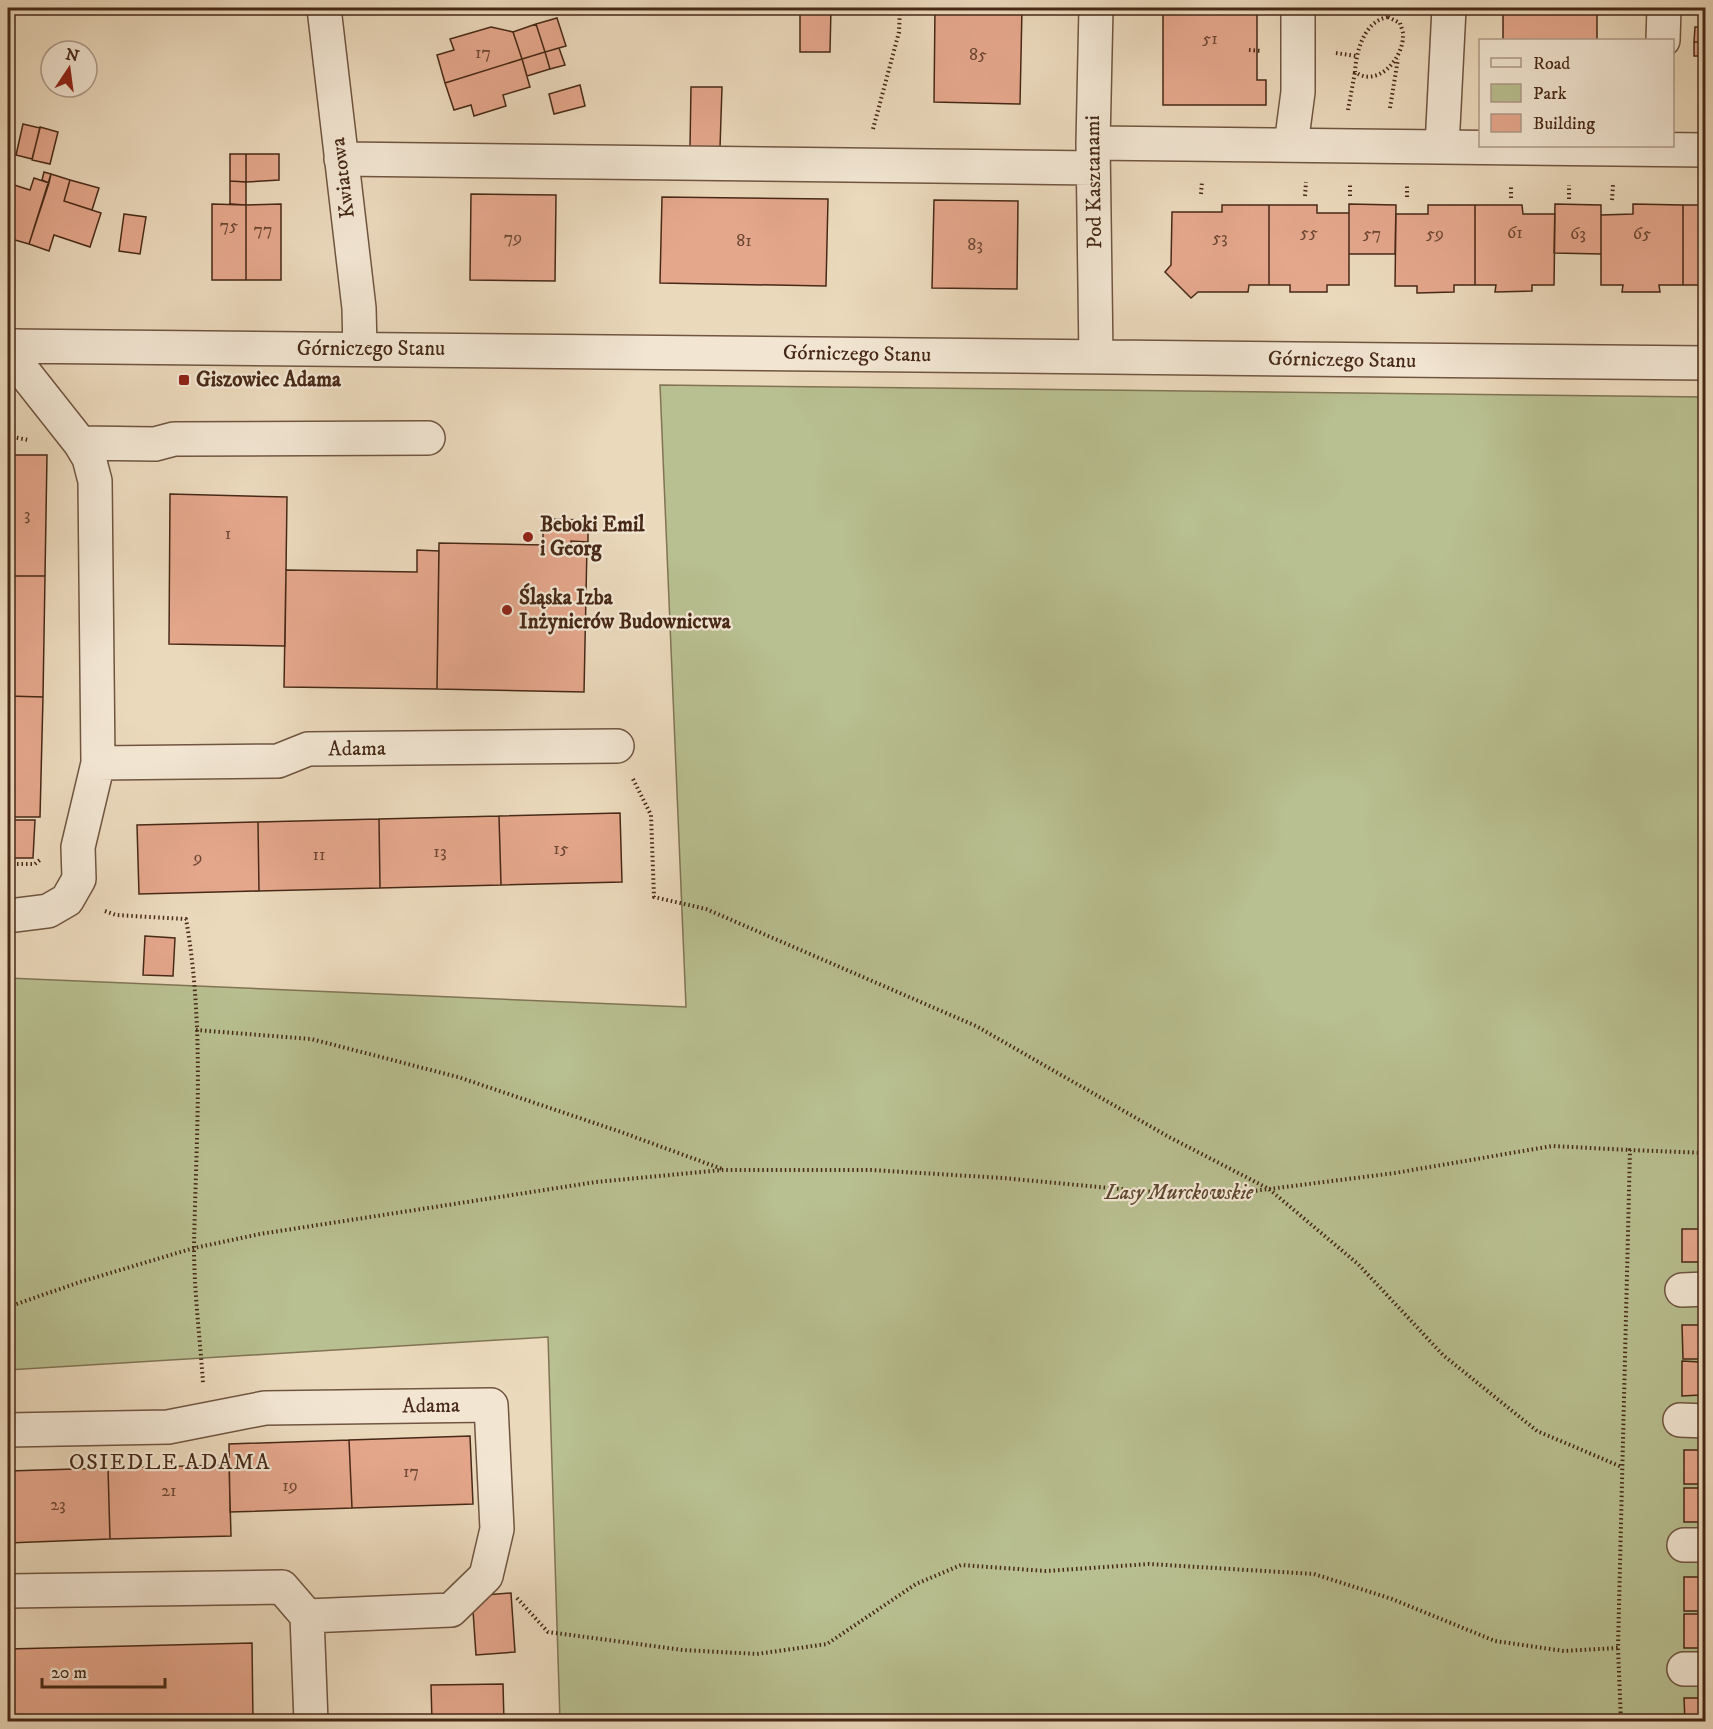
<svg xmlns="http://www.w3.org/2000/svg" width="1713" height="1729" viewBox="0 0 1713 1729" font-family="'IM FELL DW Pica',serif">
<rect width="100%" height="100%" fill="#ebd9bc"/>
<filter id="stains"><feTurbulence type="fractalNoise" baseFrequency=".00333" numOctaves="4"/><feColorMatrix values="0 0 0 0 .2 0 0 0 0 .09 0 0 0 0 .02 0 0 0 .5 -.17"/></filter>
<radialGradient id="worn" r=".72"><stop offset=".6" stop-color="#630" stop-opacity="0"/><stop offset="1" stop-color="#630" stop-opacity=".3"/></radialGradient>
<path fill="#b8bf90" stroke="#807454" stroke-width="1.5" d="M 660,385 L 1705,397 L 1705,1721 L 560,1721 L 548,1337 L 8,1370 L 8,978 L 686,1007 Z"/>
<path fill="#e5a78c" stroke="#472917" stroke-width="1.5" d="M 800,8 L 831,8 L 830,52 L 800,52 Z
M 935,8 L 1022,8 L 1020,104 L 934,102 Z
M 1172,8 L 1247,8 L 1247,13 L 1257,14 L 1257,80 L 1266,80 L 1266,105 L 1163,105 L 1163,13 L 1172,13 Z
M 1503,8 L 1597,8 L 1597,40 L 1503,40 Z
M 557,18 L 566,46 L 545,52 L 536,24 Z
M 536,24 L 545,52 L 522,59 L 513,32 Z
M 491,27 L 513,32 L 522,59 L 445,83 L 437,55 L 454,50 L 450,39 Z
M 1695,27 L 1706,27 L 1706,42 L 1694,42 Z
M 1694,42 L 1706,42 L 1706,56 L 1694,56 Z
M 559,48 L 565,65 L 550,69 L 545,52 Z
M 545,52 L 550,69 L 527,76 L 522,59 Z
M 522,59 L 530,87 L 503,95 L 506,106 L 474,116 L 471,105 L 454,110 L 445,83 Z
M 580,85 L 585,106 L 554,114 L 549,94 Z
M 691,87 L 722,87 L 720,148 L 690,147 Z
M 23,124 L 40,128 L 32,159 L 16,155 Z
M 40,127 L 58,132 L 50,164 L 32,160 Z
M 230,154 L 246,154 L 246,182 L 230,181 Z
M 246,154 L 279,154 L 279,180 L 246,182 Z
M 44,172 L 51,174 L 49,183 L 42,180 Z
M 51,174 L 70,180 L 64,201 L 101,213 L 90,247 L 54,235 L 49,251 L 29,244 Z
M 34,178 L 49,183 L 29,244 L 8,238 L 13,221 L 8,220 L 8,183 L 30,190 Z
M 70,180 L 99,188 L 92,210 L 64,201 Z
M 230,181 L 246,182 L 246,205 L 230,204 Z
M 471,194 L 556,195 L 555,281 L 470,280 Z
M 662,197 L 828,199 L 826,286 L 660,283 Z
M 934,200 L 1018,201 L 1017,289 L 932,288 Z
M 212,204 L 246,205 L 246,280 L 212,280 Z
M 281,204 L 281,280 L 246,280 L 246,205 Z
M 1349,204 L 1396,205 L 1395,254 L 1349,254 Z
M 1555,204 L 1601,205 L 1601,254 L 1554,253 Z
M 1633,204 L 1683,205 L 1683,285 L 1659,285 L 1660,292 L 1622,292 L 1623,285 L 1601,285 L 1601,215 L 1633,214 Z
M 1222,205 L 1269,205 L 1269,285 L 1249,285 L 1248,292 L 1198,292 L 1191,298 L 1165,272 L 1171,265 L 1172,212 L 1222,212 Z
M 1269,205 L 1317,205 L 1317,213 L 1349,213 L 1349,285 L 1327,285 L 1327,292 L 1290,292 L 1290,285 L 1269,285 Z
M 1428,205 L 1475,205 L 1475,285 L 1454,285 L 1454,292 L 1417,293 L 1417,286 L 1395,286 L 1396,214 L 1428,214 Z
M 1475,205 L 1522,205 L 1523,214 L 1555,214 L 1554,285 L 1532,285 L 1532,291 L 1495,292 L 1496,285 L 1475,285 Z
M 1683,205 L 1706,205 L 1706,292 L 1701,292 L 1701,285 L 1683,285 Z
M 124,214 L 146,217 L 140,254 L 119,251 Z
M 8,455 L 47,455 L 45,576 L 8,576 Z
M 170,494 L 287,497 L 285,646 L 169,644 Z
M 543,519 L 588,520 L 588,542 L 571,541 L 571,545 L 587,545 L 584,692 L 437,689 L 439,543 L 543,545 Z
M 417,550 L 439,551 L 437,689 L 284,687 L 286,570 L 417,572 Z
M 8,576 L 45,576 L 43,697 L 8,696 Z
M 8,696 L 43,697 L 40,817 L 8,817 Z
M 620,813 L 622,882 L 501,885 L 499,816 Z
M 499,816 L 501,885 L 380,888 L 379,819 Z
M 379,819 L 380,888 L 259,891 L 258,822 Z
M 8,820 L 35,820 L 33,858 L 8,858 Z
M 258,822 L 259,891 L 139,894 L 137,825 Z
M 145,936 L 175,938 L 173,976 L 143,975 Z
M 1682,1229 L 1700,1229 L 1700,1262 L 1682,1262 Z
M 1700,1229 L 1706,1229 L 1706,1262 L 1700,1262 Z
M 1682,1325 L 1700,1325 L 1700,1359 L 1683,1359 Z
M 1700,1325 L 1706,1325 L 1706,1358 L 1700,1359 Z
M 1682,1361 L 1700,1362 L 1700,1395 L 1682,1396 Z
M 1700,1362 L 1706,1362 L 1706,1395 L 1700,1395 Z
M 470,1436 L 473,1504 L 352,1508 L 349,1440 Z
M 349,1440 L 352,1508 L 230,1512 L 229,1444 Z
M 1684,1450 L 1702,1450 L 1702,1484 L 1684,1484 Z
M 1702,1450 L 1706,1450 L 1706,1484 L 1702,1484 Z
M 229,1465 L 231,1536 L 110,1539 L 108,1468 Z
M 108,1468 L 110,1539 L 8,1543 L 8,1471 Z
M 1684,1488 L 1702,1488 L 1702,1522 L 1684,1522 Z
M 1702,1488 L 1706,1488 L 1706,1522 L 1702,1522 Z
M 1684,1577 L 1702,1577 L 1702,1611 L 1684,1611 Z
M 1702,1577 L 1706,1577 L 1706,1611 L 1702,1611 Z
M 511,1593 L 515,1652 L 476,1655 L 472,1596 Z
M 1684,1614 L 1702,1614 L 1702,1648 L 1684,1648 Z
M 1702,1614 L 1706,1614 L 1706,1648 L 1702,1648 Z
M 252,1643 L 253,1722 L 8,1722 L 8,1649 Z
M 503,1684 L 504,1722 L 432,1722 L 431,1685 Z
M 1684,1698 L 1702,1698 L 1703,1722 L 1685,1722 Z
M 1702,1698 L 1706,1698 L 1706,1722 L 1703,1722 Z"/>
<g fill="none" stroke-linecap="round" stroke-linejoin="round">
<defs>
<path id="minor" d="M 324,8 L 359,308 L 360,349
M 1096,8 L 1093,143 L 1096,357
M 1663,40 L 1664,8
M 1093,143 L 1706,150
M 1291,145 L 1298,92 L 1298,8
M 1442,147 L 1449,8
M 341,159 L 1093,168
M 8,346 L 1706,363
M 80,443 L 155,444 L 174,439 L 428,438
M 98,763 L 278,761 L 308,749 L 617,746
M 8,916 L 48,911 L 67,900 L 79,879 L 78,847 L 98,763 L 95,481 L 89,458 L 80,443 L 20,367 L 17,346
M 1682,1290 L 1706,1289
M 1680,1420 L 1706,1421
M 8,1430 L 168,1427 L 265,1408 L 491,1405 L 497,1529 L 486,1576 L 451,1610 L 307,1616 L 282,1587 L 8,1591
M 1684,1545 L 1706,1545
M 307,1616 L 311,1722
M 1684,1669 L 1706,1669"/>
</defs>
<use href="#minor" stroke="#705540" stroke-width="36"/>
<path stroke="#472917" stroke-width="4" stroke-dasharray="1.5 3" stroke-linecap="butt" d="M 1385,8 L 1388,17
M 1388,17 L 1400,23 C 1401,27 1404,33 1403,37 C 1402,60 1377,88 1355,72 C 1356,52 1364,21 1388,17 Z
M 1249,50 L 1262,51
M 1336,53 L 1356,56
M 1390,108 L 1398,59
M 1348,110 L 1355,72
M 873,129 L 899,32 L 900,8
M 1201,194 L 1202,181
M 1305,196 L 1306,182
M 1350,196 L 1350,183
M 1407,197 L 1407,184
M 1511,198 L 1511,185
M 1569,199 L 1569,185
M 1612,200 L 1613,185
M 8,436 L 28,440
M 633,779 L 651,815 L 654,897 L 706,909 L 976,1026 L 1169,1137 L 1269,1189 L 1358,1264 L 1443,1355 L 1537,1431 L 1622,1467
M 8,864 L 35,864 L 41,859
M 105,911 L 116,915 L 186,919 C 205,1027 196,1138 194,1246 C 194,1292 200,1338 203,1383
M 196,1030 L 311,1039 L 458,1077 L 621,1132 L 722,1169
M 8,1307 L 80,1282 L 194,1248 L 260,1234 L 596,1182 L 722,1170 L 871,1170 L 1003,1178 L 1206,1197 L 1395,1173 L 1552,1146 L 1630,1150
M 517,1598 L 548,1632 L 683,1650 L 757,1654 L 827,1644 L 916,1584 L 961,1565 L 1046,1571 L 1149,1564 L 1314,1574 L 1392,1599 L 1495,1641 L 1564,1651 L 1618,1648
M 1621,1722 L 1618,1648 L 1630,1150 L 1706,1153"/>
<use href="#minor" stroke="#f2e6d3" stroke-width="33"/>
</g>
<g fill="#8f2418" stroke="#f2e6d3" stroke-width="2">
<rect x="178" y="374" width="12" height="12" rx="3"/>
<circle cx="528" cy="537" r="6"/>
<circle cx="507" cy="610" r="6"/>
</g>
<g text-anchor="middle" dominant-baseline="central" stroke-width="4.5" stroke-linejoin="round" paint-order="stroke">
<g font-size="18" fill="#6e4834">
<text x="1210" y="39">51</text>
<text x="483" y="53">17</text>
<text x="978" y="55">85</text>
<text x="229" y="226">75</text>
<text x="263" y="230">77</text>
<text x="1309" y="233">55</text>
<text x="1515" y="233">61</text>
<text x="1372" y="234">57</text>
<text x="1435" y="234">59</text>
<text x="1578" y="234">63</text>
<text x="1642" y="234">65</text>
<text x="513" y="238">79</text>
<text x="1220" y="238">53</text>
<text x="744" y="241">81</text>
<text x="975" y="245">83</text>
<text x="27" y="515">3</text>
<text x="228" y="534">1</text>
<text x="561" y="849">15</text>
<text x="440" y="852">13</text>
<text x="319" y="855">11</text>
<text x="198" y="858">9</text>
<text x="411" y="1472">17</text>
<text x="290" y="1486">19</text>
<text x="169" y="1491">21</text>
<text x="58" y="1505">23</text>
</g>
<g font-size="21" fill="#472917" stroke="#f2e6d3">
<text transform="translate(343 178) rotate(-97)">Kwiatowa</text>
<text transform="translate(1094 182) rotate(-91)">Pod Kasztanami</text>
<text x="371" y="349">Górniczego Stanu</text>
<text transform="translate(857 354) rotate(1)">Górniczego Stanu</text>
<text transform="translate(1342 360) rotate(1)">Górniczego Stanu</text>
<text transform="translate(357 749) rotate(-1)">Adama</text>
<text transform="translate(431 1406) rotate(-1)">Adama</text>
</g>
<g font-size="21" font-weight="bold" fill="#472917" stroke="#f2e6d3" text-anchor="start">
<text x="196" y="380">Giszowiec Adama</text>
<text x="540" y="525">Beboki Emil<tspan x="540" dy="24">i Georg</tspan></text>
<text x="519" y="598">Śląska Izba<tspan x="519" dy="24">Inżynierów Budownictwa</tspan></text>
</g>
<g font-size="21" font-style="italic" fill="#5e472f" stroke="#f2e6d3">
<text x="1179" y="1193">Lasy Murckowskie</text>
</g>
<g font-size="22" letter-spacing="1.5" fill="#472917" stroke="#f2e6d3">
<text x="170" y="1462">OSIEDLE ADAMA</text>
</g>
</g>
<rect width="1713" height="1729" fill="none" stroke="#ebd9bc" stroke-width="30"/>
<rect x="9" y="9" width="1695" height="1711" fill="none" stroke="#472917" stroke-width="3"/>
<rect x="15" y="15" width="1683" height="1699" fill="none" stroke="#472917" stroke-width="1.5"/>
<rect x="1479" y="39" width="195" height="108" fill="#f2e6d3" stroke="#ae9a88" stroke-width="1.5"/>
<rect x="1491" y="58" width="30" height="9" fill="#f2e6d3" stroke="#ae9a88" stroke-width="1.5"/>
<text x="1533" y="69" font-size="18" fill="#472917">Road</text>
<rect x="1491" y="84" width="30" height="18" fill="#b8bf90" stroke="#ae9a88" stroke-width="1.5"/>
<text x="1533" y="99" font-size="18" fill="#472917">Park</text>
<rect x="1491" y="114" width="30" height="18" fill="#e5a78c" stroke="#ae9a88" stroke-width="1.5"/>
<text x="1533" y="129" font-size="18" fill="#472917">Building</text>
<g transform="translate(69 69) rotate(13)"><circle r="28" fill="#f2e6d3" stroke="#ae9a88" stroke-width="1.5"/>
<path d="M0-4.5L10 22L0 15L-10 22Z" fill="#8f2418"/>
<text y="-9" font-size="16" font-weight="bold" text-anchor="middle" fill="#472917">N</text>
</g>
<path d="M42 1678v9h123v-9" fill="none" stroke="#472917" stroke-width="3"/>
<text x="51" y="1678" font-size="18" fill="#472917" stroke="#f2e6d3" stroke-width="4.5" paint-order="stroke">20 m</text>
<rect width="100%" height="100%" filter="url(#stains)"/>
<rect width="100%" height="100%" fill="url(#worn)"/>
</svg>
